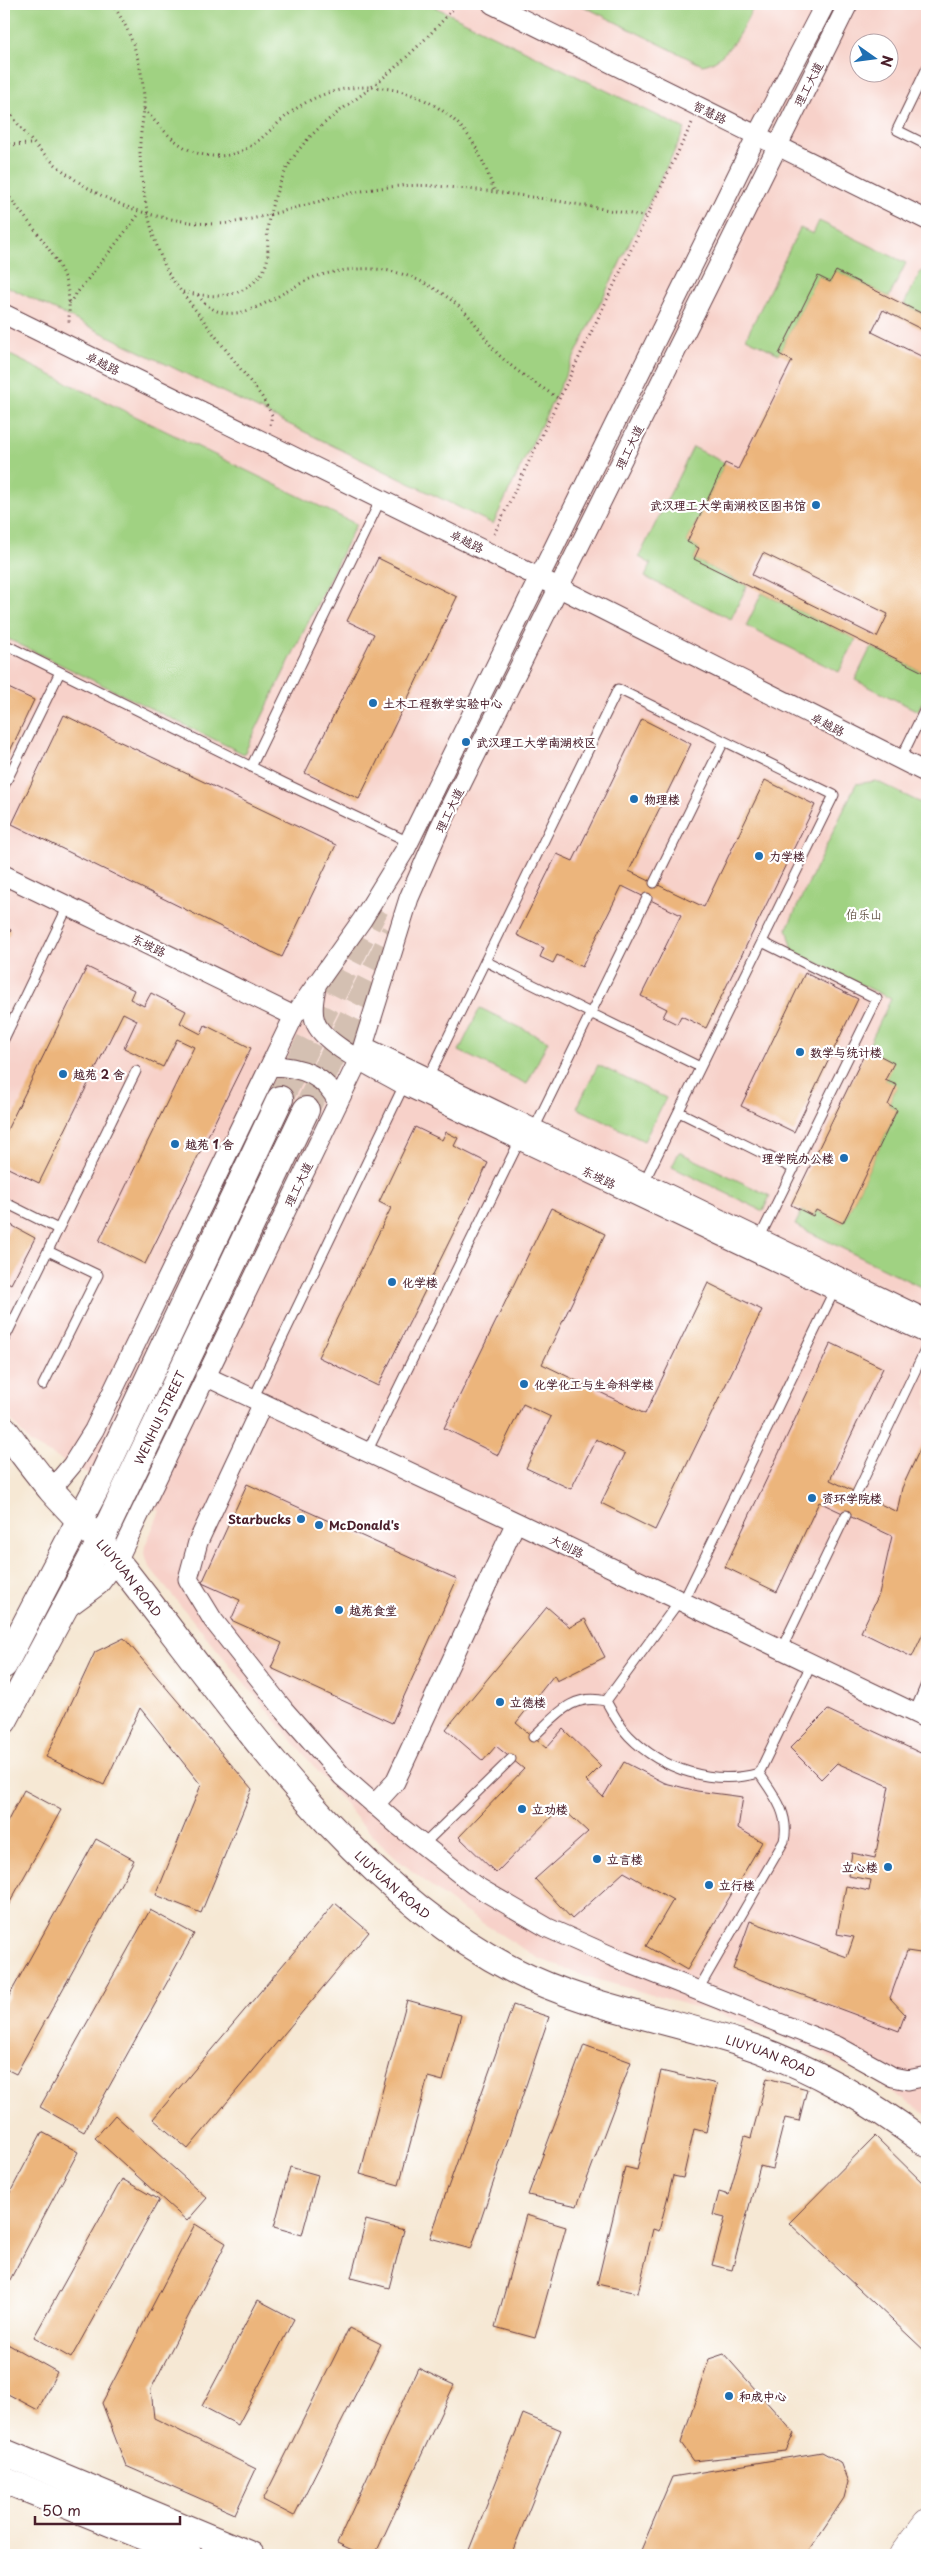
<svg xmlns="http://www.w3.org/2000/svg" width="931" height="2559" viewBox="0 0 931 2559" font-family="'Playpen Sans','LXGW WenKai TC',sans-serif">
<rect width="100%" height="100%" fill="#fff"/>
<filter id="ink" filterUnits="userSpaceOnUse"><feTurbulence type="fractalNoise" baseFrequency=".02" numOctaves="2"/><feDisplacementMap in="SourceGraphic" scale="10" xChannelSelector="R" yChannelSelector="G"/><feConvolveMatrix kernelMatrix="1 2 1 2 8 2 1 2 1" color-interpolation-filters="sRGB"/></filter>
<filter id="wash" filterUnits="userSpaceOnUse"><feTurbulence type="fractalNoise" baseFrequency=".0096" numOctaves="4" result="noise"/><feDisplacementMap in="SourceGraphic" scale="20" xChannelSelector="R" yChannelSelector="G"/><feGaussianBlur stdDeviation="1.12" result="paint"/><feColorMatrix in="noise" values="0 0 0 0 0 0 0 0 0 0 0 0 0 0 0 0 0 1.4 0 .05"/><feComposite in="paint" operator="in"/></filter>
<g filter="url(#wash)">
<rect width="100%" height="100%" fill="#f6e8d4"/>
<path fill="#f7d1c9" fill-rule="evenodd" d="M 4,4 L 927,4 L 927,2115 L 868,2076 L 806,2046 L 723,2015 L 578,1974 L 538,1958 L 459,1908 L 388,1852 L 360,1822 L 152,1571 L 144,1554 L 145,1546 L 160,1511 L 31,1444 L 4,1411 ZM 858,42 L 888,42 L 888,72 L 858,72 Z"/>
<path fill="#a0d282" stroke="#757856" d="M 4,4 L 429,4 L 685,129 L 493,524 L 4,285 Z
M 579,4 L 755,4 C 745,24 728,62 702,65 Z
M 819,221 L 906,263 L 889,297 L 836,271 L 830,282 L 818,276 L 779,354 L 746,338 L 800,228 L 813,234 Z
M 921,271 L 927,274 L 927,316 L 904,304 Z
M 4,352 L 356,524 L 244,754 L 4,637 Z
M 693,447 L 725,463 L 687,542 L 699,548 L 694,559 L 747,586 L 731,619 L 645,577 L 651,564 L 639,557 Z
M 762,593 L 856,639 L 839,672 L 746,626 Z
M 871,647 L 927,674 L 927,692 L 918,711 L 855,680 Z
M 876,781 L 927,806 L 927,1290 L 795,1225 L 802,1211 L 813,1216 L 816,1210 L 843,1223 L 897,1110 L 888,1105 L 897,1086 L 885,1080 L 893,1063 L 867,1049 L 891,999 L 793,951 L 787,928 L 856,784 Z
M 480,1008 L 548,1041 L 527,1084 L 459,1051 Z
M 598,1065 L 666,1098 L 644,1141 L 577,1108 Z
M 679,1152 L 770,1196 L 763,1211 L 672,1167 Z"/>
<g id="blocks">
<path fill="#ecb57c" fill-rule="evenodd" d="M 836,271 L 927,316 L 927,332 L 883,310 L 872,332 L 927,359 L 927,674 L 694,559 L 699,548 L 687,542 L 725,463 L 738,469 L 792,361 L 779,354 L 818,276 L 830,282 ZM 763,553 L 888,614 L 877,637 L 752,575 Z
M 378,558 L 457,597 L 359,799 L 305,773 L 374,634 L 347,621 Z
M 4,686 L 34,700 L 4,764 Z
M 64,715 L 336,845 L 282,957 L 12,824 Z
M 642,719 L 691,744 L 629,871 L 704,907 L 765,780 L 815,805 L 706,1028 L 681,1016 L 677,1024 L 663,1017 L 667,1009 L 641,996 L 681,915 L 622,886 L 582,967 L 557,955 L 553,963 L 540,957 L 544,948 L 517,935 L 557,854 L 573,861 Z
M 4,926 L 11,930 L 4,946 Z
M 87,967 L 134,990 L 130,999 L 144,1006 L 151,993 L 186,1011 L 180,1023 L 201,1034 L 205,1025 L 251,1048 L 145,1264 L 99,1241 L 194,1047 L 177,1039 L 163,1067 L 124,1048 L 137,1020 L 123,1013 L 39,1183 L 4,1166 L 4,1136 Z
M 805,973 L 858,999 L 794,1132 L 741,1106 Z
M 867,1049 L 894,1063 L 885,1080 L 897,1085 L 888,1105 L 897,1110 L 843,1223 L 816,1210 L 813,1216 L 791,1205 Z
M 415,1127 L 442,1140 L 446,1132 L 458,1138 L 454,1146 L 488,1163 L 378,1386 L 318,1357 L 391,1208 L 379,1202 Z
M 551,1208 L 605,1234 L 542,1364 L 645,1414 L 708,1283 L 762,1310 L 655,1530 L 601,1503 L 625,1454 L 596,1439 L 571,1489 L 526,1468 L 551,1417 L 523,1404 L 498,1455 L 444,1428 Z
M 11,1225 L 35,1238 L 11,1284 L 4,1280 L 4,1239 Z
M 831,1343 L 883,1368 L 830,1480 L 897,1512 L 902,1488 L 927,1434 L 927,1625 L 912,1657 L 861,1632 L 879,1594 L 892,1536 L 819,1502 L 777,1592 L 725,1567 Z
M 247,1484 L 457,1579 L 392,1723 L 271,1668 L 282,1643 L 231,1620 L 240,1600 L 202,1583 Z
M 547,1607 L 570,1627 L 585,1619 L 605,1657 L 557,1681 L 554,1675 L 516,1723 L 546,1748 L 563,1729 L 601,1766 L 586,1781 L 603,1797 L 624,1762 L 665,1783 L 697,1791 L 743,1797 L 738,1828 L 762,1842 L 687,1970 L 646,1946 L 673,1900 L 624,1872 L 572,1919 L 535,1879 L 588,1832 L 561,1807 L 496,1873 L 459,1837 L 524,1769 L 496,1746 L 483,1761 L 446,1729 Z
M 124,1638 L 252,1789 L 201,1913 L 156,1895 L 201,1785 L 140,1708 L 104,1785 L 46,1757 L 95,1652 Z
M 828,1710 L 927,1756 L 927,1954 L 907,1951 L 890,1998 L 905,2014 L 899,2031 L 733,1969 L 750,1921 L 847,1957 L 854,1937 L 837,1934 L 846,1886 L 869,1891 L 871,1880 L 848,1876 L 852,1853 L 875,1858 L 889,1786 L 837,1763 L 821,1779 L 790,1748 Z
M 24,1790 L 61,1810 L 4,1913 L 4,1828 Z
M 96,1839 L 134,1860 L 16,2074 L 4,2068 L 4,2005 Z
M 335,1903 L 369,1932 L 188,2149 L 153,2119 Z
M 150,1910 L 194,1934 L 84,2132 L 40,2107 Z
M 407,2000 L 461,2015 L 443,2081 L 428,2077 L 399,2185 L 360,2174 Z
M 513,2005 L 549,2017 L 471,2249 L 430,2238 Z
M 584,2045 L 631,2062 L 577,2206 L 528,2195 Z
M 661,2071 L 717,2084 L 706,2132 L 694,2129 L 683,2178 L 673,2176 L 659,2231 L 653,2229 L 638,2293 L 597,2284 L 625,2167 L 637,2170 Z
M 767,2078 L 807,2089 L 799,2121 L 785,2118 L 772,2169 L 760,2166 L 732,2270 L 712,2265 L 725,2218 L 713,2215 L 719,2192 L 729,2195 L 745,2136 L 751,2138 Z
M 115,2115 L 207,2198 L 187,2221 L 95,2138 Z
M 42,2132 L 78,2152 L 4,2291 L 4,2204 Z
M 875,2136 L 927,2187 L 927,2353 L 789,2223 Z
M 290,2167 L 318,2175 L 302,2235 L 274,2227 Z
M 122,2179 L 159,2200 L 71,2358 L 34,2337 Z
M 526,2215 L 566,2227 L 535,2338 L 495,2327 Z
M 366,2220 L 404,2230 L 389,2288 L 351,2278 Z
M 195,2224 L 226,2243 L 151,2389 L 154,2418 L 256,2469 L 235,2514 L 126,2466 L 102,2403 Z
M 258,2300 L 294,2319 L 238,2425 L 202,2406 Z
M 349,2328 L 381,2344 L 294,2516 L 263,2500 Z
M 4,2342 L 57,2372 L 38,2410 L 4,2392 Z
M 724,2354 L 794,2433 L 786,2451 L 694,2461 L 681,2443 L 709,2359 Z
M 418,2368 L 454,2385 L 375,2555 L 363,2555 L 337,2543 Z
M 523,2414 L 561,2430 L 511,2555 L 467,2555 Z
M 822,2452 L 840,2462 L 848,2482 L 844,2498 L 806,2555 L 639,2555 L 672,2477 Z"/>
</g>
</g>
<g filter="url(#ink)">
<use href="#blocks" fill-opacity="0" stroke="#643d44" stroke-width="1"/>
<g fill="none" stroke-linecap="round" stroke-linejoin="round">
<path stroke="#d4c0b2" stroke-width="26" stroke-dasharray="26 13" stroke-linecap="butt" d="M 280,1099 L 376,908
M 306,1110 L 394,932"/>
<defs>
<path id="lane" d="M 927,68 L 897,130 L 927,145
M 4,644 L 284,783 L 409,842
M 900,760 L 927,705
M 251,767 L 381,499
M 4,786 L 60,672
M 654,883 L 724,741
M 485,961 L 700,1067
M 4,1039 L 68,906
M 428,1078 L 618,689 L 834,795 L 644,1182
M 679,1112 L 794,1169
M 534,1129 L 647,898
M 4,1202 L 58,1229
M 759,1239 L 877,999 L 762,942
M 4,1340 L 136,1071
M 43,1385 L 98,1275 L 48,1251
M 253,1399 L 404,1085
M 367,1452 L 520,1140
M 857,1493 L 927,1346
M 683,1602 L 835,1289
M 781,1650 L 846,1515
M 606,1701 C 613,1713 619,1726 629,1736 C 662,1770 714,1786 759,1773 L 811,1665
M 606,1701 L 680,1600
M 914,1713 L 927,1682
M 533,1737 C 557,1715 571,1693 606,1701
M 423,1845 L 511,1759
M 698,1990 L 784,1841 C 790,1814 774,1795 759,1773"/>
<path id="street" d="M 492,4 L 927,220
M 4,314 L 540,578 L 927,773
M 4,875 L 294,1016
M 316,987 C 314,998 311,1010 315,1021 C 322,1045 383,1072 404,1085 L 927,1334
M 365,1047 L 924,1318
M 270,1066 C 299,1066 326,1075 338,1103
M 205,1376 L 516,1522 L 927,1719
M 263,1403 L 198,1542 L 188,1579 L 213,1620 L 284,1710 L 342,1776 L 399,1826 L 474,1885 L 548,1928 L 611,1956 L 837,2046 L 893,2077 L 908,2080 L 927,2076
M 51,1490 L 72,1465 L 94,1430 L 294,1016 L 362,920 L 405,850 L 757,135 L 825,4
M 65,1610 L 99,1585 L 117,1561 L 359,1059 L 409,898 L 439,829 L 848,4
M 374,1805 L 395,1782 L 516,1522"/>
<g id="secondary">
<path id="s1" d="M 4,1429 C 20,1450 35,1471 52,1491 C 76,1518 103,1543 125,1571 C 235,1711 352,1887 513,1970 C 585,2007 667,2019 743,2044 C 811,2066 870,2102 927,2144"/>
<path d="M 4,1665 L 100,1481 L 280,1099"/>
<path id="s2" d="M 4,1721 L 100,1542 L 306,1110"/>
<path d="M 4,2452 L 251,2555"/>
<path d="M 4,2480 L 189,2555"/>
</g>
<path id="primary" d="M 903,2555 L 927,2523"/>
</defs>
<use href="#lane" stroke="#643d44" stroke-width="11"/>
<use href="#street" stroke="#643d44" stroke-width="21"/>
<use href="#secondary" stroke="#643d44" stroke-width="28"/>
<use href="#primary" stroke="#643d44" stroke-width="29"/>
<path stroke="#643d44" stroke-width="3" stroke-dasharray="1 4" stroke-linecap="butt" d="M 112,4 C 133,32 145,73 144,108 C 143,123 139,138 140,153 C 142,194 151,242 171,278 L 262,397 L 272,415 L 270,425
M 4,103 C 41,165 100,206 171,219 C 192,223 214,226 235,222 C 290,213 344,189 401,186 C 423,184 446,187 468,189 C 528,195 588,206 647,217
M 144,109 C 165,132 184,157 218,156 C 252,156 269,128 294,110 C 347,72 426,82 467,134 C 480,150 487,173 495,192
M 4,145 L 32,144
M 4,190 C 23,217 60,255 67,287 C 70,299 69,313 69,325
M 183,292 C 208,297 236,300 255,281 C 275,262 265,245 268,224 C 271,205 278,187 286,170 C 306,131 340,112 373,86 C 404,61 432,34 457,4
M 198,295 C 229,339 278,292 312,278 C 332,271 354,268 375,269 C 411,271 451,294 473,321 C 483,333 490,347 501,357 C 518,373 540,386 559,399
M 69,303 L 140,213
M 494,534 L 692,123"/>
<use href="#lane" stroke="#fff" stroke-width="9"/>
<use href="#street" stroke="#fff" stroke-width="19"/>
<use href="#secondary" stroke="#fff" stroke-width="26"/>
<use href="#primary" stroke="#fff" stroke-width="28"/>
</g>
</g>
<g fill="#1f6fb2" stroke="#fff" stroke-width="2">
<circle cx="816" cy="505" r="5"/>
<circle cx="373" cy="703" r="5"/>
<circle cx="466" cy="742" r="5"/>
<circle cx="634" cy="799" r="5"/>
<circle cx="759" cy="856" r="5"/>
<circle cx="800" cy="1052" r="5"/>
<circle cx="63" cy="1074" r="5"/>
<circle cx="175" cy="1144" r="5"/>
<circle cx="844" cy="1158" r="5"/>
<circle cx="392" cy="1282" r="5"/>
<circle cx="524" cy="1384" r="5"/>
<circle cx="812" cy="1498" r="5"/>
<circle cx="301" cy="1519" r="5"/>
<circle cx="319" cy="1525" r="5"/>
<circle cx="339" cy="1610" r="5"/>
<circle cx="500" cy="1702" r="5"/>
<circle cx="522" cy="1809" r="5"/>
<circle cx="597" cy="1859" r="5"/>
<circle cx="888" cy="1867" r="5"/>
<circle cx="709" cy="1885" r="5"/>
<circle cx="729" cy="2396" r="5"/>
</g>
<g text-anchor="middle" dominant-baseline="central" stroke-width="4.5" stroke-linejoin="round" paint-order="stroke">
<g font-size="12" fill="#4a1f2b" stroke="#fff">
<text transform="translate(808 84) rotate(-63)">理工大道</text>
<text transform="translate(710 112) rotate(26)">智慧路</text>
<text transform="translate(103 363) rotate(26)">卓越路</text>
<text transform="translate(629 447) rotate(-64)">理工大道</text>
<text transform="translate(467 541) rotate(26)">卓越路</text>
<text transform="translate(828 724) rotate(27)">卓越路</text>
<text transform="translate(449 810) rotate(-64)">理工大道</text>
<text transform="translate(149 945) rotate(26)">东坡路</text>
<text transform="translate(599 1177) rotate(26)">东坡路</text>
<text transform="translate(298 1184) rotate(-64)">理工大道</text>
<text stroke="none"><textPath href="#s2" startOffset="341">WENHUI STREET</textPath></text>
<text transform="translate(567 1546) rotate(26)">大创路</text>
<text stroke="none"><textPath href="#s1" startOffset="195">LIUYUAN ROAD</textPath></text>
<text stroke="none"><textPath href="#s1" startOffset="600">LIUYUAN ROAD</textPath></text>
<text stroke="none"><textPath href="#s1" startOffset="1020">LIUYUAN ROAD</textPath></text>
</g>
<g font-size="12" font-weight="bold" fill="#4a1f2b" stroke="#fff" text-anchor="start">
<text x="806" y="505" text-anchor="end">武汉理工大学南湖校区图书馆</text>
<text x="383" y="703">土木工程教学实验中心</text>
<text x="476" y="742">武汉理工大学南湖校区</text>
<text x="644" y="799">物理楼</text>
<text x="769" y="856">力学楼</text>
<text x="810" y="1052">数学与统计楼</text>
<text x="73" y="1074">越苑 2 舍</text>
<text x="185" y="1144">越苑 1 舍</text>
<text x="834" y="1158" text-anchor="end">理学院办公楼</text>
<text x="402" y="1282">化学楼</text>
<text x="534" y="1384">化学化工与生命科学楼</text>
<text x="822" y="1498">资环学院楼</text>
<text x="291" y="1519" text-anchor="end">Starbucks</text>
<text x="329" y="1525">McDonald's</text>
<text x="349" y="1610">越苑食堂</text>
<text x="510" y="1702">立德楼</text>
<text x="532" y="1809">立功楼</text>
<text x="607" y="1859">立言楼</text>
<text x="878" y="1867" text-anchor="end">立心楼</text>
<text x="719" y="1885">立行楼</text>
<text x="739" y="2396">和成中心</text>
</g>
<g font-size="12" fill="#645545" stroke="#fff">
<text x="864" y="914">伯乐山</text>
</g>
</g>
<rect width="931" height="2559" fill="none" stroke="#fff" stroke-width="20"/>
<g transform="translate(874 58) rotate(104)"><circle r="24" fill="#ffffff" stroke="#b7a5aa"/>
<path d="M0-4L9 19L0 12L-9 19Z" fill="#1f6fb2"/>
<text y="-8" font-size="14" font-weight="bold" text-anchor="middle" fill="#4a1f2b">N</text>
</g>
<path d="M35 2516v8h145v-8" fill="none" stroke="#4a1f2b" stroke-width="2.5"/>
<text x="42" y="2516" font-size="15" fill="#4a1f2b" stroke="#ffffff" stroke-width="4" paint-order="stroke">50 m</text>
</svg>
